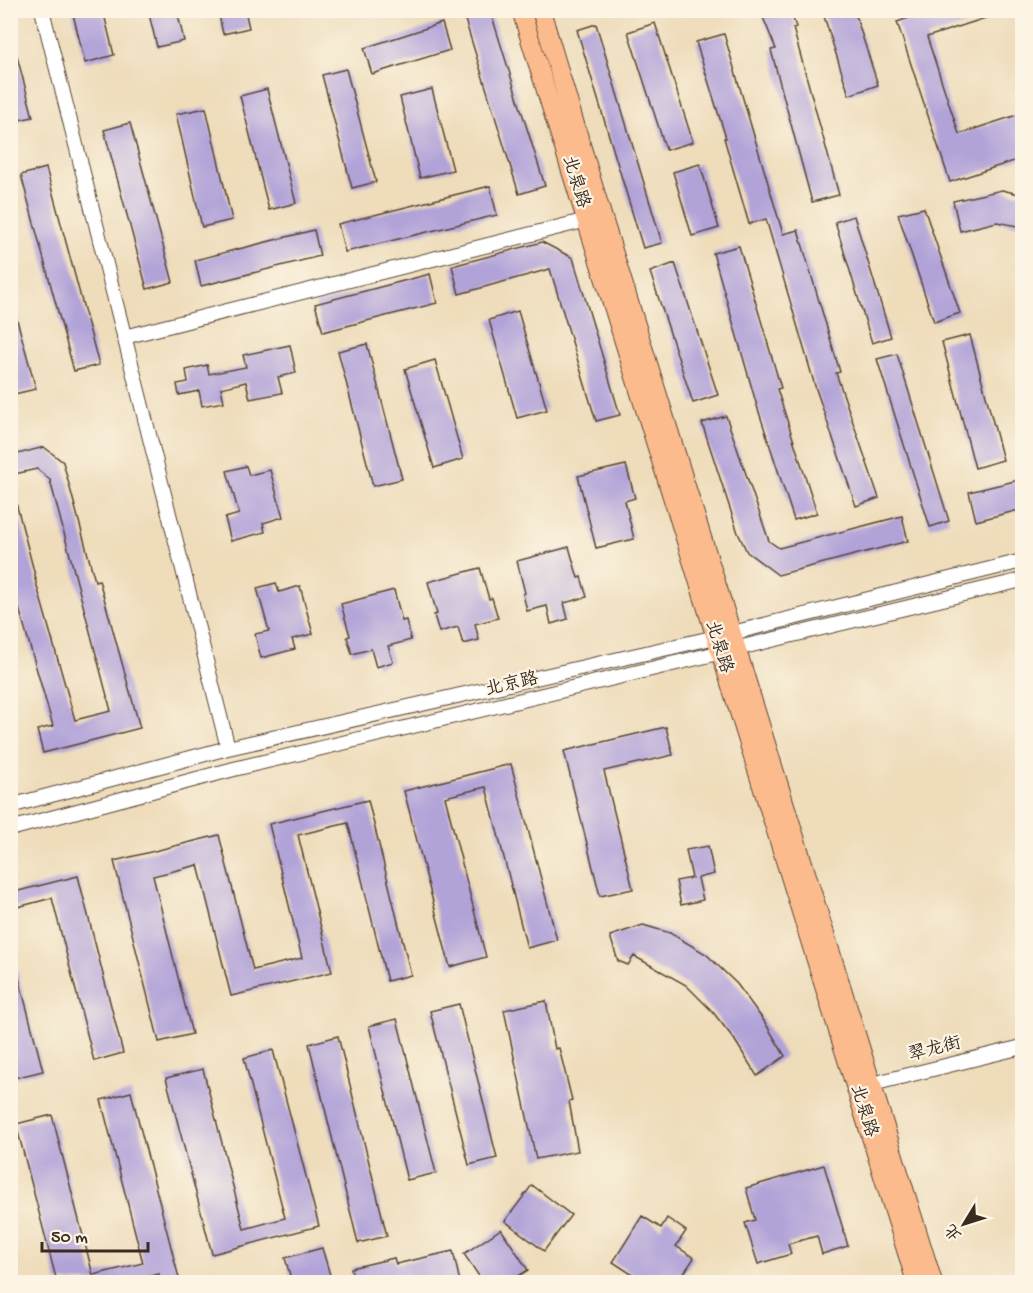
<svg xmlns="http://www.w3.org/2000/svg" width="1033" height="1293" viewBox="0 0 1033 1293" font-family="'Gochi Hand','LXGW WenKai TC',sans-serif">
<rect width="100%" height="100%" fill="#fcf5e5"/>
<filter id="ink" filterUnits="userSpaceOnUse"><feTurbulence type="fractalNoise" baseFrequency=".0167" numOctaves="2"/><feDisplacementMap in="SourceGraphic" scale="12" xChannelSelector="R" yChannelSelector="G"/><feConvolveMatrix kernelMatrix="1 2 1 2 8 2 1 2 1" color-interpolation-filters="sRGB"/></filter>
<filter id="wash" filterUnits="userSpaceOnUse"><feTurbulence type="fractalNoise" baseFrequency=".008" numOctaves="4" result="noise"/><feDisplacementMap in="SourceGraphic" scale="24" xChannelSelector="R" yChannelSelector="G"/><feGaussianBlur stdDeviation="1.35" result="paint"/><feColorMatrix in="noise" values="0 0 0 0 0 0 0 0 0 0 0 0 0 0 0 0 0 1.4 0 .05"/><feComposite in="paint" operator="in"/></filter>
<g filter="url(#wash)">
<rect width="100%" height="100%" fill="#eedcba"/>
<g id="blocks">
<path fill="#b1a2d8" d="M 72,10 L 103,10 L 114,55 L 85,63 Z
M 148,10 L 177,10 L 184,41 L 157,47 Z
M 218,10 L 245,10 L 249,28 L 223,34 Z
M 462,10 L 490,10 L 545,186 L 519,194 Z
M 760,10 L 790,10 L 796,27 L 793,28 L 839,195 L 812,202 L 771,50 L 776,49 Z
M 832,10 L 854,10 L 878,85 L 849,95 L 823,13 Z
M 931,10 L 1000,10 L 1001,13 L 927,37 L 959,134 L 1023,113 L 1023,158 L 950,182 L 897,22 Z
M 442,23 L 450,50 L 372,74 L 364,48 Z
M 655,23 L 693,142 L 666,150 L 628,32 Z
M 596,24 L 662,243 L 643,248 L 577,30 Z
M 724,34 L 783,234 L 798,230 L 840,372 L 836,373 L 879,498 L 856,506 L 815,386 L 766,219 L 749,224 L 724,138 L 726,138 L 696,42 Z
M 10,45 L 14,45 L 33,117 L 10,122 Z
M 346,69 L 376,182 L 352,188 L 322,75 Z
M 267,89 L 296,203 L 269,210 L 240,96 Z
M 432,89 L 453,170 L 420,178 L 400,97 Z
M 206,108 L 232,220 L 202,227 L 176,114 Z
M 130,123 L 173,282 L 147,289 L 104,130 Z
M 700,164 L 719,228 L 692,236 L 673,172 Z
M 46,168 L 99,365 L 74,371 L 21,175 Z
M 490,186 L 497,215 L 345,252 L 338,224 Z
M 1002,190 L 1023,195 L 1023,227 L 997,222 L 960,231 L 953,201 Z
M 924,208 L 960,313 L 934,322 L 898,214 Z
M 854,216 L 891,337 L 872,343 L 835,222 Z
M 314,230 L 320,256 L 201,286 L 195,260 Z
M 542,242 L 573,258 L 620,415 L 596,421 L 550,269 L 459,294 L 452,266 Z
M 739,246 L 781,388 L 777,389 L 817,513 L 794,520 L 757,406 L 713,253 Z
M 675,263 L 718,395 L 693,403 L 650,272 Z
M 430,274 L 437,303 L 323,332 L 315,304 Z
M 14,309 L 36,389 L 10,395 L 10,310 Z
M 518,311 L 547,410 L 517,418 L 489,320 Z
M 970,335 L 1003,460 L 975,468 L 942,342 Z
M 367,344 L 402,479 L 373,486 L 338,351 Z
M 290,345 L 296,373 L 278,377 L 282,393 L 250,399 L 246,382 L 221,388 L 224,402 L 202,406 L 199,391 L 179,395 L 177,384 L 188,382 L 186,370 L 207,365 L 209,374 L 246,367 L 243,355 Z
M 897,354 L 949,521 L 930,527 L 877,359 Z
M 435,360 L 463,459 L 434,468 L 405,369 Z
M 726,416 L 769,541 L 779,548 L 902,516 L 908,541 L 778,575 L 747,552 L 738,533 L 702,423 Z
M 44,447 L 63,462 L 95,581 L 99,580 L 140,728 L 43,753 L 37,730 L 53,726 L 17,601 L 10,570 L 10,495 L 14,495 L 36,579 L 35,579 L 75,720 L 111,711 L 50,480 L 37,469 L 10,475 L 10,456 Z
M 626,465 L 635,498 L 625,501 L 634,539 L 596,548 L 578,476 Z
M 246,466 L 249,475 L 270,470 L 283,517 L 263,523 L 265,532 L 231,541 L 225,518 L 239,514 L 227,471 Z
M 1023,479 L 1023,509 L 976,521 L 969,492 Z
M 569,547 L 578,578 L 581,577 L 587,597 L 564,603 L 568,619 L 551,624 L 547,606 L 527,611 L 523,594 L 525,593 L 517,561 Z
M 480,568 L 489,599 L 492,598 L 498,618 L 475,624 L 479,640 L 463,644 L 458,627 L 439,632 L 434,615 L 437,614 L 428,582 Z
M 276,583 L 279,592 L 300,586 L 313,634 L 292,639 L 295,649 L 261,658 L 255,634 L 269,631 L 257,588 Z
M 394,590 L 402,621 L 406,620 L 411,640 L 388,646 L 393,662 L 376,667 L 371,649 L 352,654 L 347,637 L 350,636 L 341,604 Z
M 666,727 L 673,755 L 604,771 L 633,889 L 600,896 L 564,751 Z
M 511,764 L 557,940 L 527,948 L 486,787 L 445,797 L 486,957 L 450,967 L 404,791 Z
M 368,800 L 411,975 L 387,981 L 348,823 L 298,835 L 332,972 L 231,996 L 198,865 L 153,876 L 192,1034 L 159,1042 L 114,861 L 219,835 L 253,970 L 302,958 L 269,824 Z
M 708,846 L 714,874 L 698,878 L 703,900 L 681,905 L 676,881 L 692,878 L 686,850 Z
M 78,876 L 123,1053 L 94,1061 L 52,898 L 10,909 L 10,893 Z
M 643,925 L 670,933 L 706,954 L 737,984 L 764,1021 L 785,1056 L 757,1076 L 734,1039 L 712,1011 L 686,985 L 634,956 L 628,965 L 618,961 L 610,936 Z
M 14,959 L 43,1071 L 10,1079 L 10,960 Z
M 546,1001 L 555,1049 L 559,1048 L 572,1100 L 569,1101 L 578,1151 L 536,1159 L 504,1010 Z
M 459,1004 L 497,1158 L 469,1165 L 430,1011 Z
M 397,1019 L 436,1173 L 407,1180 L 369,1026 Z
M 338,1036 L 387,1236 L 358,1243 L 309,1044 Z
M 273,1050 L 319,1226 L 212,1254 L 166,1078 L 203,1069 L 244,1229 L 285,1218 L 244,1058 Z
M 131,1092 L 180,1282 L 160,1282 L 159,1274 L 127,1282 L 57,1282 L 16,1124 L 52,1115 L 93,1275 L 143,1263 L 101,1100 Z
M 824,1165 L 848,1246 L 822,1254 L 817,1236 L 788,1244 L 791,1254 L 758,1264 L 745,1223 L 755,1220 L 746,1188 Z
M 532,1185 L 571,1215 L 544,1251 L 505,1221 Z
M 642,1216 L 661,1228 L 667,1218 L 686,1231 L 676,1246 L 694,1258 L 678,1282 L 666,1282 L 657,1277 L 653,1282 L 628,1282 L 633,1275 L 613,1262 Z
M 501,1229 L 528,1270 L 509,1282 L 483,1282 L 464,1254 Z
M 322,1248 L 332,1282 L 292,1282 L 285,1258 Z
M 453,1251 L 460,1282 L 354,1282 L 351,1268 L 394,1258 L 396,1264 Z"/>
</g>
</g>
<g filter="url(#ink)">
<use href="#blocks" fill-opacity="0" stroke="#564535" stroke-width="1.5"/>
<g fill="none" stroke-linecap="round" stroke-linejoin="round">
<defs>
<path id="minor" d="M 42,10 L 228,748
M 124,337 L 595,218
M 10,806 L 228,748 L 716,637 L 1022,561
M 10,829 L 234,769 L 1022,580
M 864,1086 L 1022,1047"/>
<path id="major" d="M 521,10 L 916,1282
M 541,10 L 602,215 L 933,1282"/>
</defs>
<use href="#minor" stroke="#564535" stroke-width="16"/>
<use href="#major" stroke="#564535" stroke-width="20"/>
<use href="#minor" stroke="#fff" stroke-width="14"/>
<use href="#major" stroke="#fbbb8d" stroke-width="18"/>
</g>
</g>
<g text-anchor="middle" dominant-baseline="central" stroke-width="4.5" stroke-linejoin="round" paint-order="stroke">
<g font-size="18" fill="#3b2a1e" stroke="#fcf5e5">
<text transform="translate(575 182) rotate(73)">北泉路</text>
<text transform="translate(718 647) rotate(73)">北泉路</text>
<text transform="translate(512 685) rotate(-13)">北京路</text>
<text transform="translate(935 1050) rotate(-14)">翠龙街</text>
<text transform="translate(863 1111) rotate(73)">北泉路</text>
</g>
</g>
<rect width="1033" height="1293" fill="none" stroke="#fcf5e5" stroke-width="36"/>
<g transform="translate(964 1224) rotate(232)" stroke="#fcf5e5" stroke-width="4.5" paint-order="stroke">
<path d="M0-4.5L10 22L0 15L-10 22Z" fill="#3b2a1e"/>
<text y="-9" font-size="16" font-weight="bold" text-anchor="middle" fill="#3b2a1e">北</text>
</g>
<path d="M42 1242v9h106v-9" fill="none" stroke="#3b2a1e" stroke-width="3"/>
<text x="51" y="1242" font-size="18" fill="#3b2a1e" stroke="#fcf5e5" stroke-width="4.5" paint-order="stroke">50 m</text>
</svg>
